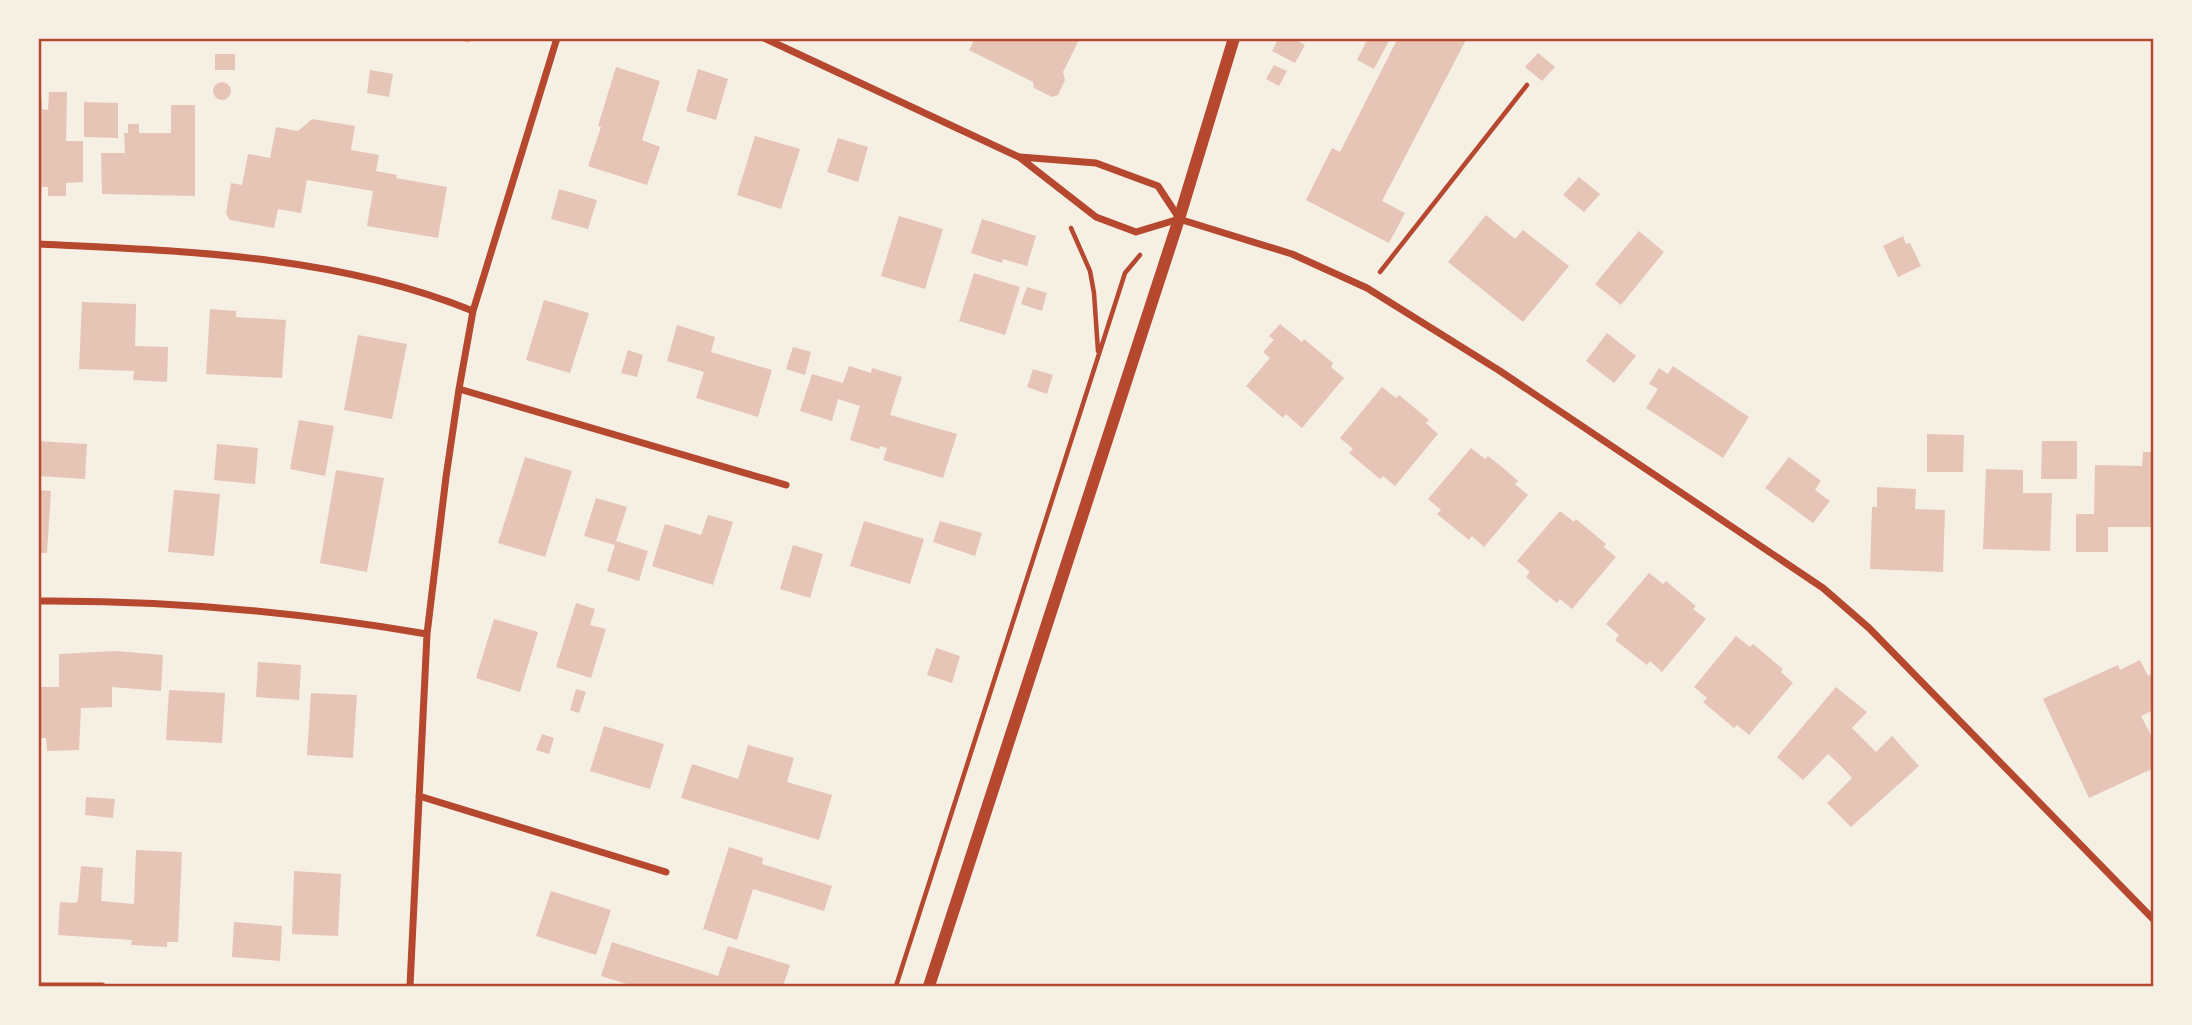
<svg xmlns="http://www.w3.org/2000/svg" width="2192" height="1025" viewBox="0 0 2192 1025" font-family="'Nunito Sans',sans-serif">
<rect width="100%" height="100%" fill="#f6efe4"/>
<path fill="#e6c5b7" d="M 453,38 L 469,38 L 469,43 Z
M 975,38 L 1080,38 L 1063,72 L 1065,80 L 1058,95 L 1052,97 L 1034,88 L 1033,82 L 969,50 Z
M 1279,38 L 1292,38 L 1305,45 L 1295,63 L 1272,51 Z
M 1368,38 L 1390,39 L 1374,69 L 1357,60 Z
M 1398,38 L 1467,38 L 1382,201 L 1405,213 L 1389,243 L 1306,200 L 1332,148 L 1340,152 Z
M 1538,53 L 1555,67 L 1542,81 L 1525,67 Z
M 215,54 L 235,54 L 235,70 L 215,70 Z
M 1274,65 L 1287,71 L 1279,86 L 1266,79 Z
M 616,67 L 660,81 L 642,140 L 660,147 L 647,185 L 588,166 L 601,127 L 598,126 Z
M 698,69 L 728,79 L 716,120 L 686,111 Z
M 370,70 L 393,74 L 389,97 L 367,93 Z
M213 91a9 9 0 1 1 18 0a9 9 0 1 1-18 0Z
M 49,92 L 67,92 L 66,141 L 83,141 L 83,182 L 66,183 L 66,196 L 48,196 L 48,187 L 42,187 L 41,196 L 38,196 L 38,100 L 42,100 L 42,109 L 48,110 Z
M 84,102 L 118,103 L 118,138 L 84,137 Z
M 171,105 L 195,105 L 195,196 L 102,194 L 101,153 L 125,153 L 124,133 L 128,133 L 128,124 L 139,124 L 139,133 L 171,133 Z
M 312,119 L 355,126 L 351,150 L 379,155 L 376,171 L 397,175 L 396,178 L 447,187 L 438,238 L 367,226 L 373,191 L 307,180 L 301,213 L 278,209 L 274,228 L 230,220 L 226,214 L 231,183 L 242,185 L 248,154 L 270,158 L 276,127 L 298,131 Z
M 755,136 L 800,149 L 781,209 L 737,195 Z
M 838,138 L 868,147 L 858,182 L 827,172 Z
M 1579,177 L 1600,194 L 1584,212 L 1563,195 Z
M 559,189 L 597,200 L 588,229 L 551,219 Z
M 1486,215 L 1515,239 L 1523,230 L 1569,266 L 1523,322 L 1448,262 Z
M 899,216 L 943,229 L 925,289 L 881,276 Z
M 982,219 L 1036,236 L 1027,266 L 1003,259 L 1002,263 L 971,253 Z
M 1639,231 L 1664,252 L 1621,305 L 1595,284 Z
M 1903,236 L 1906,244 L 1910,243 L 1921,266 L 1898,277 L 1883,246 Z
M 974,273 L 1020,287 L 1005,335 L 959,321 Z
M 1027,287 L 1047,293 L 1042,311 L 1021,304 Z
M 544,300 L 589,313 L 570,373 L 526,360 Z
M 82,302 L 136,304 L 135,346 L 168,347 L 167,382 L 133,380 L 134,371 L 79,369 Z
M 210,309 L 236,311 L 236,317 L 286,320 L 282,378 L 206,374 Z
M 1280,324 L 1302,342 L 1304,339 L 1333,363 L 1331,367 L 1344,378 L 1302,428 L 1286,414 L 1283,418 L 1246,386 L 1270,358 L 1263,352 L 1274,340 L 1269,336 Z
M 677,325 L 715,337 L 711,352 L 772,370 L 758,417 L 696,398 L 704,372 L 667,361 Z
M 1607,333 L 1636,356 L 1614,383 L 1586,361 Z
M 358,335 L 407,344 L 392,419 L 344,410 Z
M 793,347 L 811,352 L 805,375 L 786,369 Z
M 628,350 L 643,355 L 637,377 L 621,373 Z
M 849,366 L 871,373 L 872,368 L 902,377 L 890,415 L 957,434 L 943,478 L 883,460 L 887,448 L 881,446 L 879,449 L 850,440 L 860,406 L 838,399 L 832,421 L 800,411 L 812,374 L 843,383 Z
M 1673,366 L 1749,417 L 1723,458 L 1646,408 L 1658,389 L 1649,384 L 1659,368 L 1668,374 Z
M 1033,369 L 1053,375 L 1047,394 L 1027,387 Z
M 1382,387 L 1396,398 L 1399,395 L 1429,420 L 1426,423 L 1438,434 L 1395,486 L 1383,476 L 1380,479 L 1349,453 L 1353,449 L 1340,438 Z
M 299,420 L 334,426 L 325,476 L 290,469 Z
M 1927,434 L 1964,435 L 1963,472 L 1927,472 Z
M 38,441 L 87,444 L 85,479 L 38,476 Z
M 2042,441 L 2077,441 L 2077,479 L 2041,479 Z
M 217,444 L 258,448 L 255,484 L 214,480 Z
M 1471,448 L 1485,459 L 1488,456 L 1502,467 L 1518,481 L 1515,484 L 1528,495 L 1484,547 L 1472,536 L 1469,540 L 1437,514 L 1441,510 L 1428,499 Z
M 2143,452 L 2154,452 L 2154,527 L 2108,527 L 2108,552 L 2076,552 L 2076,514 L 2094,514 L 2095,465 L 2142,466 Z
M 525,457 L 572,471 L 545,557 L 498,543 Z
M 1789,457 L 1821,481 L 1815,490 L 1830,501 L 1813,523 L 1765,488 Z
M 1986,469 L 2023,470 L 2023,493 L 2052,493 L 2050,551 L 1983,549 Z
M 336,470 L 384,478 L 367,572 L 320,563 Z
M 1877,487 L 1916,489 L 1915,509 L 1945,510 L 1943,572 L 1870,569 L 1872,507 L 1877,507 Z
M 38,490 L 51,491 L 47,553 L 38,553 Z
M 174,490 L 220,494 L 214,556 L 168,552 Z
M 596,498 L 627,507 L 616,541 L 648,551 L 639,581 L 607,571 L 615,545 L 584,536 Z
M 1560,511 L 1574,522 L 1576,519 L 1606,544 L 1604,547 L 1616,557 L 1572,609 L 1560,599 L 1557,603 L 1541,590 L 1526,577 L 1530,572 L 1517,561 Z
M 708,515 L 733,522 L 713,585 L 652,566 L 665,524 L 701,535 Z
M 864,521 L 924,539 L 910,584 L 850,566 Z
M 940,521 L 982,533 L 975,556 L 933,542 Z
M 793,545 L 823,554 L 810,598 L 780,589 Z
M 1649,573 L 1663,584 L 1666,581 L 1680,593 L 1696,606 L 1693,609 L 1706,619 L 1662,672 L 1650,661 L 1647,665 L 1615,640 L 1619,635 L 1606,624 Z
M 576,603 L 595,609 L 590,625 L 606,629 L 591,678 L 556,667 Z
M 494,619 L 538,632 L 520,692 L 476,678 Z
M 1736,636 L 1750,647 L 1753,644 L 1783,669 L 1781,672 L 1793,683 L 1749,735 L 1737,725 L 1734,728 L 1703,702 L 1707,698 L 1694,687 Z
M 936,648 L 960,656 L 952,683 L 927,675 Z
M 115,651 L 163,655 L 161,691 L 112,687 L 112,707 L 81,708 L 79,750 L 47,751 L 46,738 L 38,738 L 38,687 L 59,687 L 59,654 Z
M 2140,660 L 2148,676 L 2154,673 L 2154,710 L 2141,716 L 2154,741 L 2154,768 L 2089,798 L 2043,699 L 2118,665 L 2120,670 Z
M 258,662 L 301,665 L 299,700 L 256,697 Z
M 1836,687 L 1867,712 L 1852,728 L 1876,752 L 1892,736 L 1919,766 L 1851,827 L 1827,803 L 1852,778 L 1840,765 L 1828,754 L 1803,780 L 1777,757 Z
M 576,689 L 586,692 L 579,713 L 570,710 Z
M 169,690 L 225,693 L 222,743 L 166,740 Z
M 311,693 L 357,695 L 353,758 L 307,755 Z
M 604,726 L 664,744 L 650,789 L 590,771 Z
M 542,734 L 554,738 L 549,754 L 536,750 Z
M 748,745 L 794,758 L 787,782 L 832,795 L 819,840 L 681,798 L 692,764 L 738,779 Z
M 86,797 L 115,799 L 113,818 L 85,815 Z
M 729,847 L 763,858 L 762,864 L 832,886 L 824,911 L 753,889 L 737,940 L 703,929 Z
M 136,850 L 182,852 L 178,942 L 167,942 L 167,947 L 131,945 L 132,940 L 58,935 L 60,902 L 76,903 L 78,900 L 81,866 L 103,868 L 101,901 L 134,904 Z
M 294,871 L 341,874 L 338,936 L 292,934 Z
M 551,891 L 611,910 L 596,955 L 536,936 Z
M 234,922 L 282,926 L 280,961 L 232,957 Z
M 612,942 L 718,976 L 728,946 L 790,965 L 783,986 L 633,986 L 601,976 Z"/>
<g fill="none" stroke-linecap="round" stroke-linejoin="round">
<path stroke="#b5482f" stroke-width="4.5" d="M 1071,228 L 1090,271 L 1094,293 L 1098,351
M 1380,272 L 1527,85
M 896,986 L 1125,273 L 1140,255"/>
<path stroke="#b5482f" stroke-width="7" d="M 764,38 L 1019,157 L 1096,217 L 1136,232 L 1179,219
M 1020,157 L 1096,163 L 1158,186 L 1179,218
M 1179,219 L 1292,254 L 1367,288 L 1500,371 L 1823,588 L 1869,628 L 2154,920
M 38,244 C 184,251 336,255 473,311
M 459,389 L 786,485
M 38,601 C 169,600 298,612 427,634
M 419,796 L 666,872
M 38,986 L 102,986
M 410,986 L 427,634 L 446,477 L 459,389 L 473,311 L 557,38"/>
<path stroke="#b5482f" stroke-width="12" d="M 929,986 L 1179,219 L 1234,38"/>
</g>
<rect width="2192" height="1025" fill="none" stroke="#f6efe4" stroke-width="80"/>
<rect x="40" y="40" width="2112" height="945" fill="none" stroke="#b5482f" stroke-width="2.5"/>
</svg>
